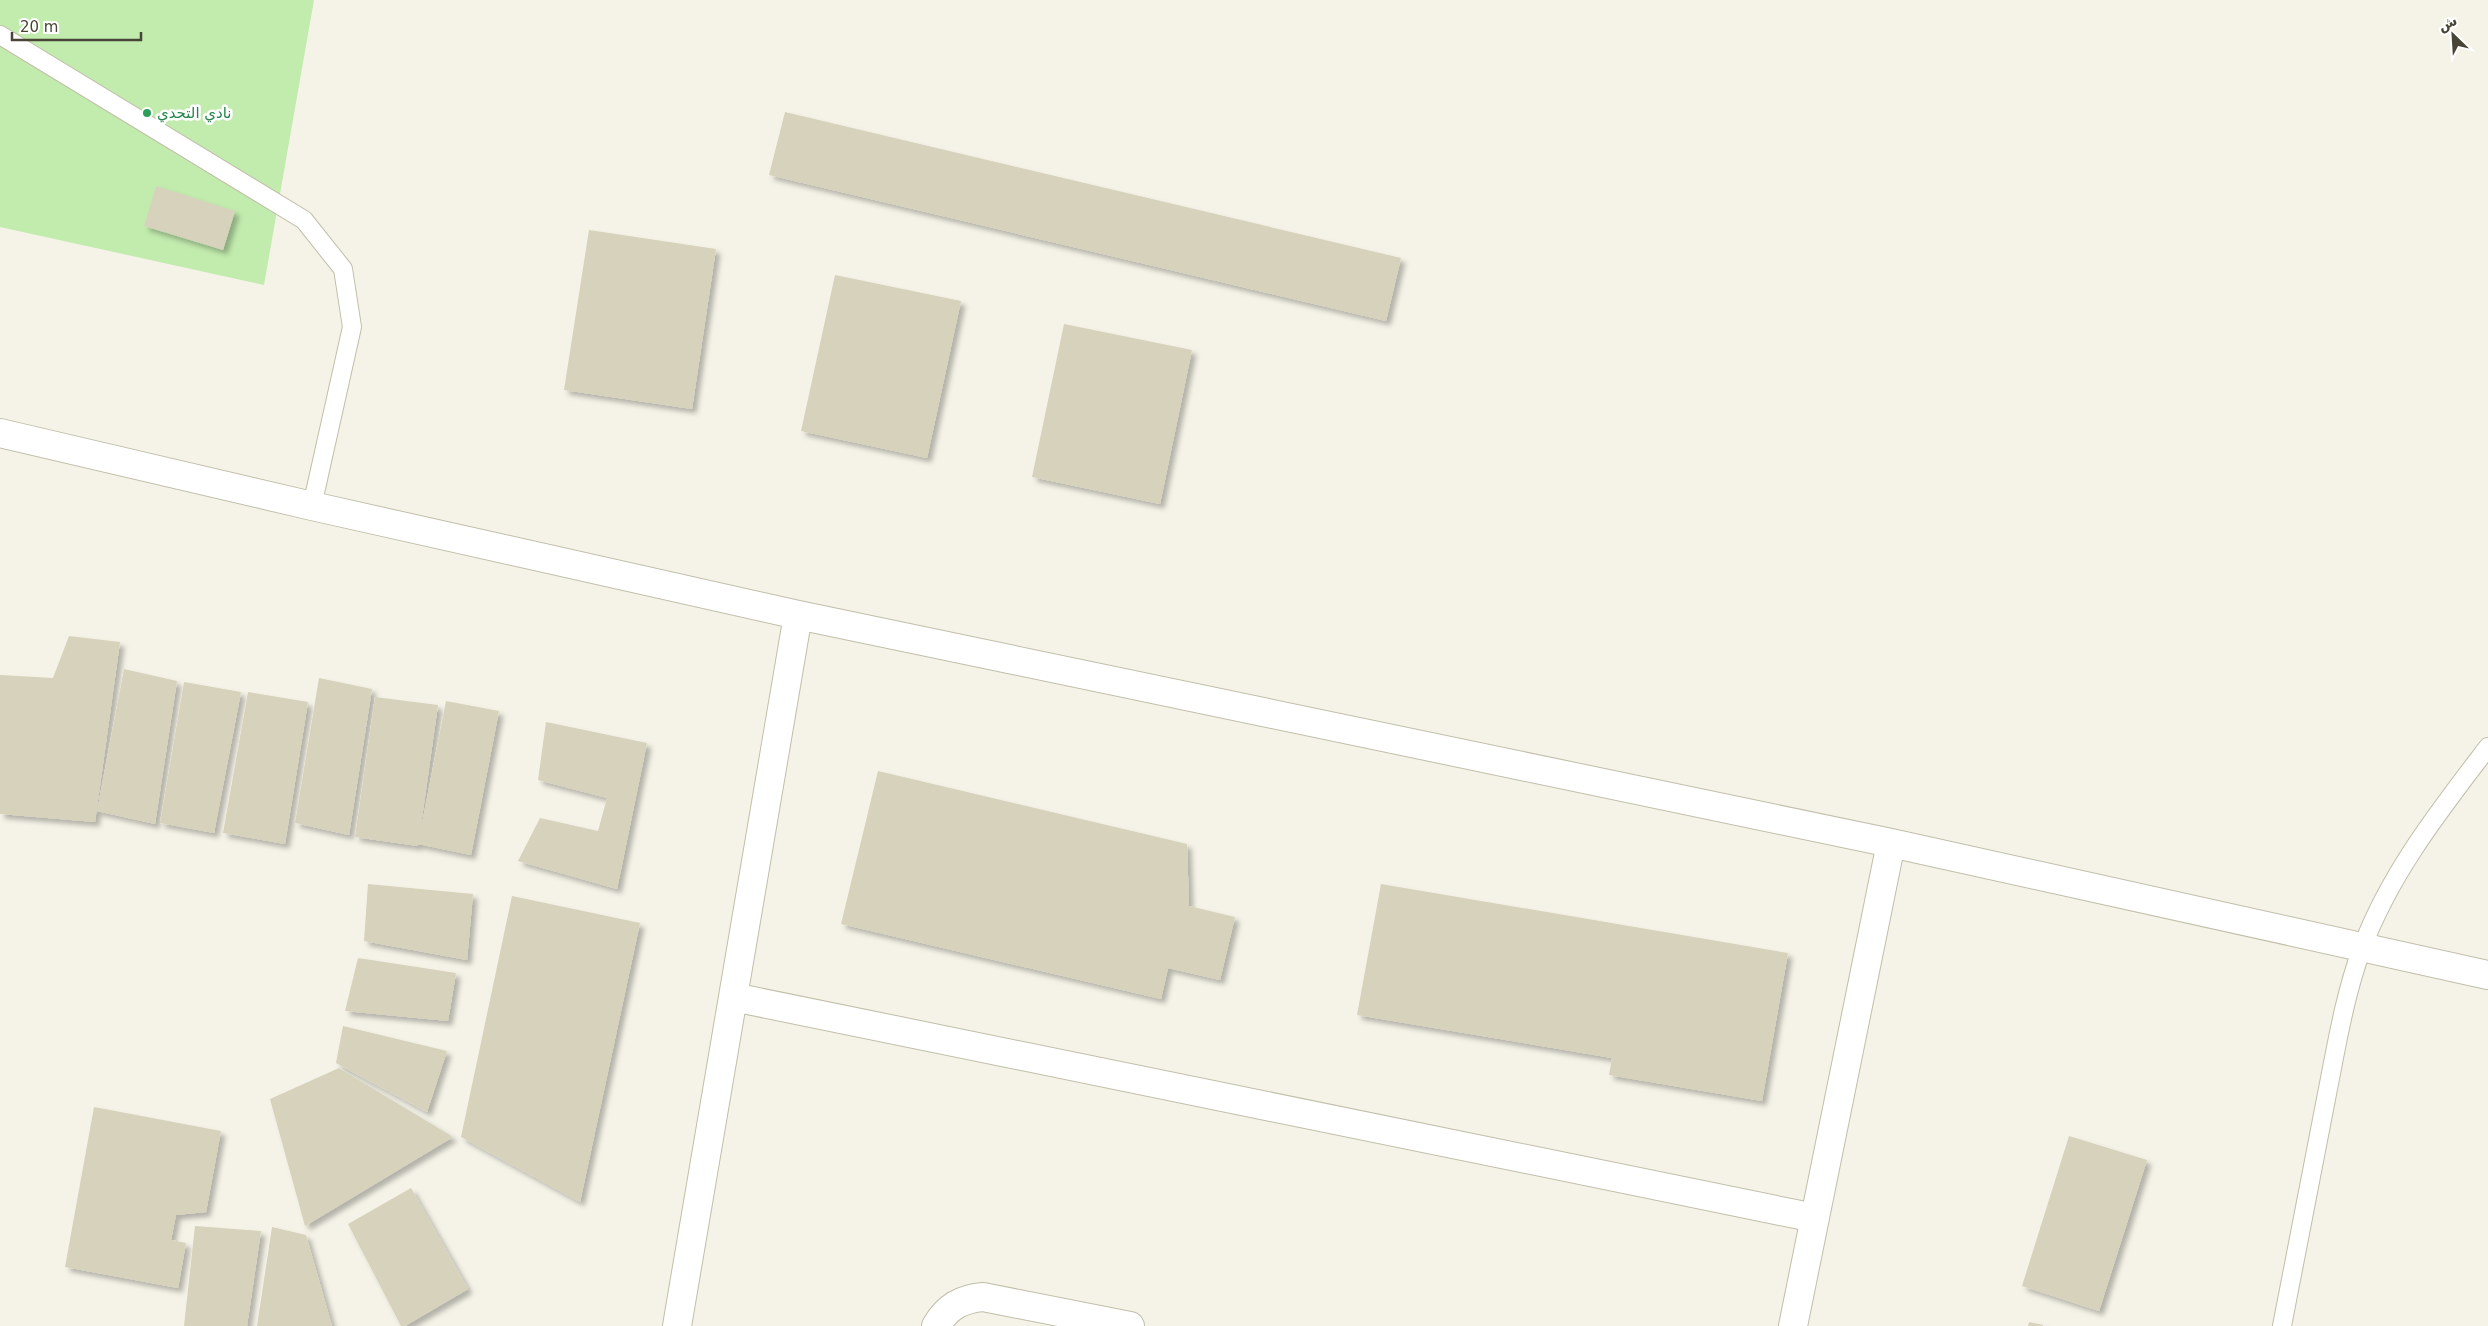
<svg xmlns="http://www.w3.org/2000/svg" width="2488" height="1326" viewBox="0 0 2488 1326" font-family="'DejaVu Sans',Cairo,sans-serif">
<defs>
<filter id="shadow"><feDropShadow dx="4.5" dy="4.5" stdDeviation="2.5" flood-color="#0004"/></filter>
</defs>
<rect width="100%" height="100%" fill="#f5f3e7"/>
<path fill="#c2ebae" d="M 0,0 L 314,0 L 264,285 L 0,227 Z"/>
<path fill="#d7d2bc" filter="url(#shadow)" d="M 785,112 L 1401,258 L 1386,321 L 769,175 Z
M 156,186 L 235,211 L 223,250 L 144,226 Z
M 589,230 L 716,249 L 692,409 L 564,390 Z
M 835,275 L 961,301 L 927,458 L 801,431 Z
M 1064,324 L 1192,350 L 1160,504 L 1032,477 Z
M 69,636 L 120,642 L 95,822 L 0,814 L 0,675 L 53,678 Z
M 124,669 L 177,681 L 155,824 L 97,811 Z
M 319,678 L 372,689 L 349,835 L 295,823 Z
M 184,682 L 241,692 L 214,833 L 160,823 Z
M 248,692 L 308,702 L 285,844 L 223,833 Z
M 375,697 L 438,705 L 419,839 L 446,701 L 499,711 L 471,855 L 418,844 L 418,846 L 355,837 Z
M 546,722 L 647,743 L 617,889 L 518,861 L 540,818 L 598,831 L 607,798 L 538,780 Z
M 878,771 L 1187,844 L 1189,906 L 1235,917 L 1220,980 L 1168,968 L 1161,999 L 841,924 Z
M 368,884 L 473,894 L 467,960 L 364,941 Z
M 1381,884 L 1788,953 L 1762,1101 L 1609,1075 L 1612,1058 L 1357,1015 Z
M 512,896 L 640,923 L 580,1202 L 461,1137 Z
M 358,958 L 456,973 L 448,1021 L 345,1011 Z
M 343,1026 L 447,1051 L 427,1112 L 336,1063 Z
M 339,1068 L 453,1137 L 305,1226 L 270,1099 Z
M 94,1107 L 221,1131 L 206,1212 L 176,1215 L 171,1240 L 186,1243 L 178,1288 L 65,1267 Z
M 2069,1136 L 2147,1160 L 2099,1311 L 2022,1286 Z
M 411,1188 L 468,1289 L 405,1326 L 401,1326 L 348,1224 Z
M 195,1226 L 261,1231 L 247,1326 L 184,1326 Z
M 272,1227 L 306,1235 L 332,1326 L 257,1326 Z
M 2029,1322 L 2043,1325 L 2043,1326 L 2028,1326 Z"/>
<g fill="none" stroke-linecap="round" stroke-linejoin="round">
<defs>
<path id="service" d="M 0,35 L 304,220 L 343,269 L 352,327 L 312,506
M 2282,1326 C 2297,1250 2311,1175 2326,1099 C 2336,1049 2344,997 2362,948 C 2390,873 2440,810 2488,747"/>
<path id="minor" d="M 0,433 L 312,506 L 798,615 L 1891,843 L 2488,975
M 733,997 L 1815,1218
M 677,1326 L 798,615
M 936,1326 C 947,1307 961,1299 983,1297 L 1130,1326
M 1793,1326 L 1891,843"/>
</defs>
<use href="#service" stroke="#c1bea9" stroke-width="20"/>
<use href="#minor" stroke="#c1bea9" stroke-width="30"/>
<use href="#service" stroke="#fff" stroke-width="18"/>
<use href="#minor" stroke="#fff" stroke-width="28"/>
</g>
<circle fill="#2e9e5b" stroke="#fff" stroke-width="2" cx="147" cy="113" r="5"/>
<g text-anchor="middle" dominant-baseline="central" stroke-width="5" stroke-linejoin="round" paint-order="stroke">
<g font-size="15" fill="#27864d" stroke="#fff" text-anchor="start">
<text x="157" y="113">نادي التحدي</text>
</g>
</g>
<g transform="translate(2453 35) rotate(335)" stroke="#ffffff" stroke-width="4" paint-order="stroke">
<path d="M0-4L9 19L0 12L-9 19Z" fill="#484536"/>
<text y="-8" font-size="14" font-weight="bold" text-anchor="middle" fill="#484536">ش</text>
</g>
<path d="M12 32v8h129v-8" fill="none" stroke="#484536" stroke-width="2.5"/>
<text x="20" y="32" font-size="15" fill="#484536" stroke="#ffffff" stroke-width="4" paint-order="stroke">20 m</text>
</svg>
